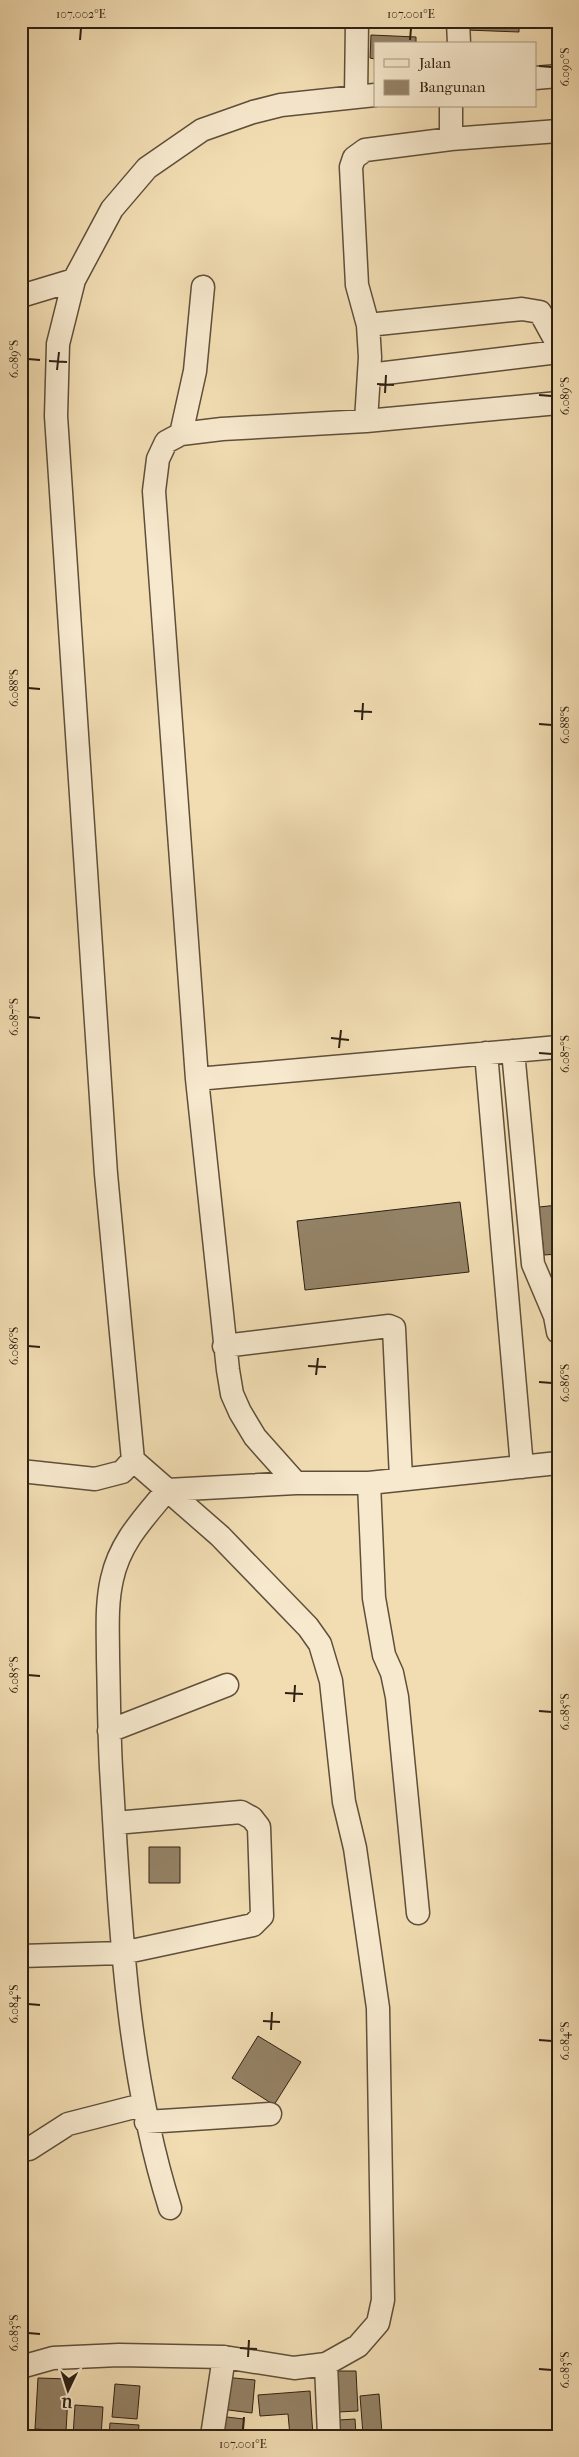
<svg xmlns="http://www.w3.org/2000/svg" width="579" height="2457" viewBox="0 0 579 2457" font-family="'IM FELL French Canon',serif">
<rect width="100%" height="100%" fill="#f2ddb3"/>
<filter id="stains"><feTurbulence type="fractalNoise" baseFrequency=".004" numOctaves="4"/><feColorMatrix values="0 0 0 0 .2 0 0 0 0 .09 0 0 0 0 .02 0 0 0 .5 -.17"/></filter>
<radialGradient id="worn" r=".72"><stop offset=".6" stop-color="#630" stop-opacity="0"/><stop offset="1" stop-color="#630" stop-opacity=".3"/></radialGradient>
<path fill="#948266" stroke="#2e2012" d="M 466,21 L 519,21 L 519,32 L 466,30 Z
M 371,35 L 416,37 L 416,44 L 375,44 L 375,59 L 370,58 Z
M 460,1202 L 469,1272 L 305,1290 L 297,1221 Z
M 558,1205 L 558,1254 L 544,1255 L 539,1207 Z
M 149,1847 L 180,1847 L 180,1883 L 149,1883 Z
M 258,2036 L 301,2062 L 274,2105 L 232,2078 Z
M 336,2371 L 356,2371 L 358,2411 L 338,2412 Z
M 224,2377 L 255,2380 L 252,2413 L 221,2409 Z
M 38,2378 L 69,2379 L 66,2431 L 35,2429 Z
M 115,2384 L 140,2386 L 137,2419 L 112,2417 Z
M 310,2391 L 313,2436 L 290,2436 L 288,2414 L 260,2416 L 258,2395 Z
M 379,2394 L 382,2433 L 363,2434 L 360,2396 Z
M 21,2401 L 28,2404 L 21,2424 Z
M 75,2405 L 103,2407 L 101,2436 L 73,2436 Z
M 218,2416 L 244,2419 L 242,2436 L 216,2436 Z
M 355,2419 L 356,2435 L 340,2436 L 339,2420 Z
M 110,2423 L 139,2425 L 138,2436 L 109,2436 Z
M 29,2432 L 64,2434 L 63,2436 L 29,2436 Z"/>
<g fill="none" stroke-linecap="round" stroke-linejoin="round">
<defs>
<path id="minor" d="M 458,21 L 459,44
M 535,78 L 558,76
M 356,97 L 357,21
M 451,139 L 558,131
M 21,296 L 74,280
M 368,325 L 522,309 L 540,312 L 558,345
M 369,375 L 558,352
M 558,403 L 366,421 L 222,429 L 181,434 L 166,442 L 158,459 L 154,491 L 197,1079 L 228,1370 L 232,1394 L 240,1412 L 255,1437 L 296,1483 L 369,1483 L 558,1463
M 366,421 L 370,357 L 368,325 L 357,285 L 351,167 L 354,158 L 365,150 L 451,139 L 451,106
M 181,434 L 195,371 L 203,287
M 513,1051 L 533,1264 L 555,1316 L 558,1332
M 486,1053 L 522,1467
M 197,1079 L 558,1047
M 224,1346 L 389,1326 L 394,1328 L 401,1479
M 21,1471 L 95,1479 L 122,1472 L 133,1460
M 369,1483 L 374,1598 L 384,1655 L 392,1673 L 397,1697 L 418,1913
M 109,1731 L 227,1685
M 21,1956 L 122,1953 L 253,1925 L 262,1916 L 259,1827 L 252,1818 L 241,1812 L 115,1823
M 146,2122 L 270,2114
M 29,2149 L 68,2124 L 142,2105
M 170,2208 C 125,2065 120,1916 111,1768 C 109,1731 109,1695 108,1658 C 108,1632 106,1605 112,1579 C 120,1542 144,1518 167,1490 L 296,1483
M 326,2364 L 329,2436
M 21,2367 L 53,2358 L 119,2355 L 224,2357 L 294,2368 L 326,2364 L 358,2346 L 378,2323 L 383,2300 L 378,2008 L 355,1848 L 344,1802 L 331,1681 L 320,1644 L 308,1627 L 220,1536 L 133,1460 L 106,1174 L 56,416 L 58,344 L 74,280 L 112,209 L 147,168 L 202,130 L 253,112 L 281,105 L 375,95
M 212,2436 L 224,2357"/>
</defs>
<use href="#minor" stroke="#5f4f3a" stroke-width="25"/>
<use href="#minor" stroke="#f7e9ce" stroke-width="22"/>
</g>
<path fill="none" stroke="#2e2012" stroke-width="2" d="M 80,40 L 81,28M 410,40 L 411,28M 539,66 L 552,67M 28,359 L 40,360M 49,361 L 67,362M 57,370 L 59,352M 377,384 L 394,385M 385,393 L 386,375M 539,395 L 552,396M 28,688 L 40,689M 354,711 L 372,712M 362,720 L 363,703M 539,724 L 552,725M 28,1017 L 40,1018M 331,1038 L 349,1040M 339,1048 L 341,1030M 539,1053 L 552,1054M 28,1346 L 40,1347M 308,1366 L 326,1367M 316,1375 L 318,1358M 539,1382 L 552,1383M 28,1675 L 40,1676M 285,1693 L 303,1694M 294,1702 L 295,1685M 539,1711 L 552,1712M 28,2004 L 40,2005M 263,2021 L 280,2022M 271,2030 L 272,2012M 539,2040 L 552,2041M 28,2333 L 40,2334M 240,2348 L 257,2349M 248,2357 L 249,2340M 539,2369 L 552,2370M 243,2430 L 244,2417"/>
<rect width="579" height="2457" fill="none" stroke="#f2ddb3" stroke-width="55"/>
<rect x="374" y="42" width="162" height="65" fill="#f7e9ce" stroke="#a79983"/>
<rect x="384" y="59" width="25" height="8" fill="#f7e9ce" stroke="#a79983"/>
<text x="419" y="68" font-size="15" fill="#2e2012">Jalan</text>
<rect x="384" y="80" width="25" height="15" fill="#948266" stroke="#a79983"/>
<text x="419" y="92" font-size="15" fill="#2e2012">Bangunan</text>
<g transform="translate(68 2390) rotate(184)" stroke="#f7e9ce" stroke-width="4" paint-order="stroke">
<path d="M0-4L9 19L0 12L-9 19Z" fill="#2e2012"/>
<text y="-8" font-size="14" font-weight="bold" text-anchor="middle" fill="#2e2012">U</text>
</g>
<rect x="28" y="28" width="524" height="2402" fill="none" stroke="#2e2012" stroke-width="2"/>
<g font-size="12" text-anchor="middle" fill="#2e2012">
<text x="81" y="18">107.002°E</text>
<text x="411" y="18">107.001°E</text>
<text transform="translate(565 67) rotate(-90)" y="4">6.090°S</text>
<text transform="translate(14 359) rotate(-90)" y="4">6.089°S</text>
<text transform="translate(565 396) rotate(-90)" y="4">6.089°S</text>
<text transform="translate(14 688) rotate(-90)" y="4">6.088°S</text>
<text transform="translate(565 725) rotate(-90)" y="4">6.088°S</text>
<text transform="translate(14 1017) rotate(-90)" y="4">6.087°S</text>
<text transform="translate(565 1054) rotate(-90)" y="4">6.087°S</text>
<text transform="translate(14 1346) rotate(-90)" y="4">6.086°S</text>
<text transform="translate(565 1383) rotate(-90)" y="4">6.086°S</text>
<text transform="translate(14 1675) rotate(-90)" y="4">6.085°S</text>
<text transform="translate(565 1712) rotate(-90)" y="4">6.085°S</text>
<text transform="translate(14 2004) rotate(-90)" y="4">6.084°S</text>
<text transform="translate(565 2041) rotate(-90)" y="4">6.084°S</text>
<text transform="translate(14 2333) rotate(-90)" y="4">6.083°S</text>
<text transform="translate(565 2370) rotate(-90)" y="4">6.083°S</text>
<text x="243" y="2448">107.001°E</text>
</g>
<rect width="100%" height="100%" filter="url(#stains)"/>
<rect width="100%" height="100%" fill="url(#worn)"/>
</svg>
